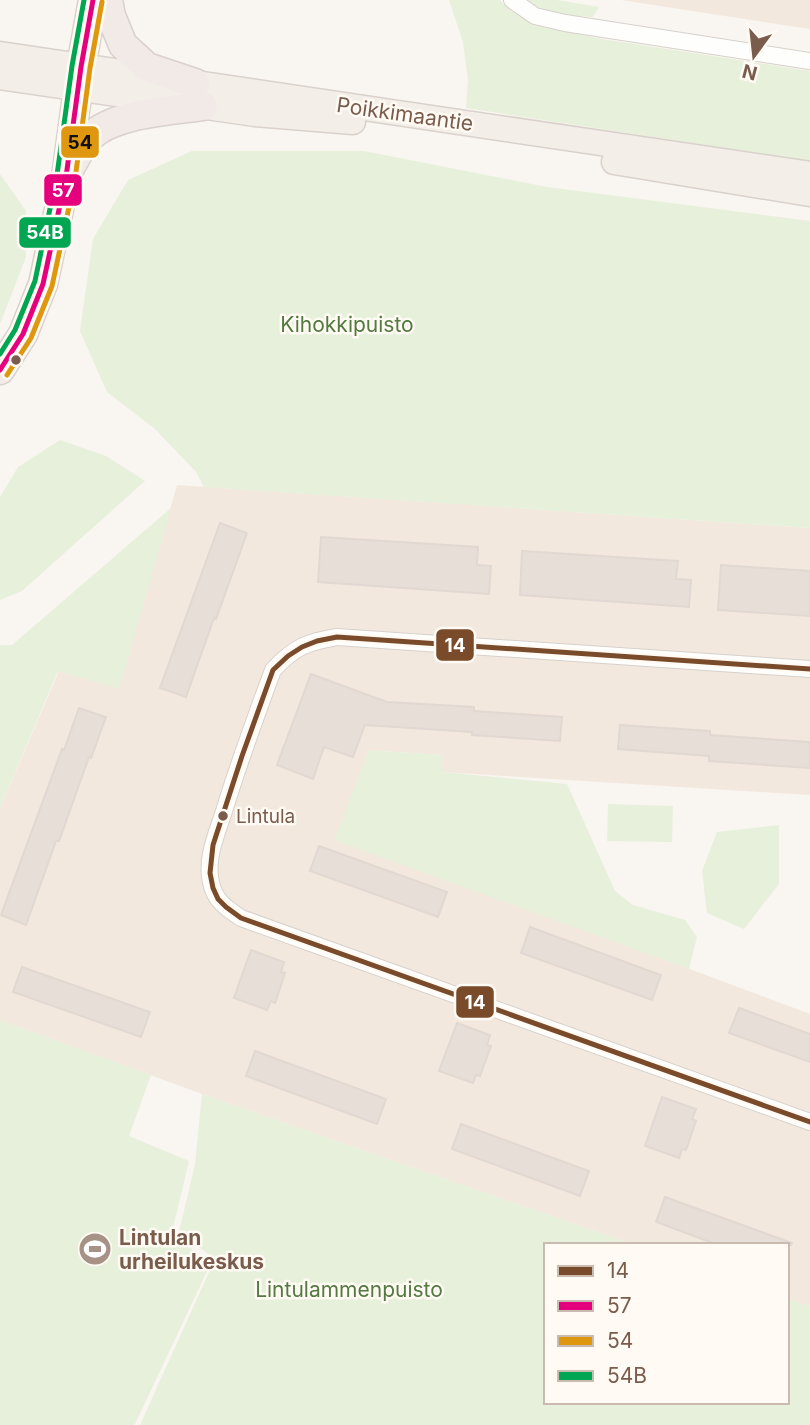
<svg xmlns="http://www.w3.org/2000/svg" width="810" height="1425" viewBox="0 0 810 1425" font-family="Inter,sans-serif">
<rect width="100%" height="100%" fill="#f9f5f0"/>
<path fill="#f2e8de" d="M 621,0 L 810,0 L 810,29 Z
M 177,485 L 810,528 L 810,795 L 442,772 L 441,755 L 369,750 L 601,936 L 810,1014 L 810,1307 L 787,1298 L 787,1245 L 635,1245 L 202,1094 L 0,1020 L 0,808 L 59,671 L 119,688 Z"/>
<path fill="#e7f0db" d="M 449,0 L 500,0 L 511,11 L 538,25 L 602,39 L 810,71 L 810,161 L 466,108 L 468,80 L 463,42 Z
M 526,0 L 557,0 L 599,7 L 593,17 C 571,15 545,14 526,0 Z
M 192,151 L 364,151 L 547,187 L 810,221 L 810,528 L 204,487 L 196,472 L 155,429 L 107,392 L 80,331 L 93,239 L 128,180 Z
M 0,174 L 26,211 L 26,257 L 0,324 Z
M 60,440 L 106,456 L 145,481 L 22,591 L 0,600 L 0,497 L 18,467 Z
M 171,508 L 119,689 L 58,671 L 0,808 L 0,645 L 12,645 Z
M 369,750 L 442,755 L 442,772 L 567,784 L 615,891 L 633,905 L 685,920 L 697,937 L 689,969 L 334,840 Z
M 608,804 L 673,806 L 672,842 L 607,841 Z
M 779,825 L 779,884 L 744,929 L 707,913 L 702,871 L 717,832 Z
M 0,1020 L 151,1075 L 129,1136 L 189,1161 L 172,1232 L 210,1265 L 135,1424 L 133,1425 L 0,1425 Z
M 202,1094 L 635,1245 L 546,1245 L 546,1402 L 787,1402 L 787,1298 L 810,1307 L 810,1425 L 140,1425 L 215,1259 L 179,1232 L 195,1164 Z"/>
<path fill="#e6ded7" stroke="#e2d8d2" stroke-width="2" d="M 220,523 L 247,533 L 216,619 L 214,618 L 186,697 L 160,688 Z
M 321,537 L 478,547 L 477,565 L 491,566 L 489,594 L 318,582 Z
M 522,551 L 678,561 L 676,579 L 691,580 L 689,607 L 520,595 Z
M 721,565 L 810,571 L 810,616 L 718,610 Z
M 311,674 L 387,702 L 474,707 L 474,711 L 562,717 L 560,741 L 472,735 L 472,732 L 365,725 L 353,757 L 324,747 L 313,779 L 277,765 Z
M 79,708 L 106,717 L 91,758 L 89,757 L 59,841 L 56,841 L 26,925 L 1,915 L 62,749 L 64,750 Z
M 620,725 L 710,731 L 710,735 L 810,742 L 810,768 L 709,761 L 709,756 L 618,749 Z
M 319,846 L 447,892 L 438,917 L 310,871 Z
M 530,927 L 661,975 L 652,1000 L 521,953 Z
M 251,950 L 284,962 L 281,972 L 285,973 L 275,1003 L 271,1001 L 267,1010 L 234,998 Z
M 22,967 L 150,1012 L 141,1037 L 13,992 Z
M 739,1008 L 810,1034 L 810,1062 L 729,1033 Z
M 457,1023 L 490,1035 L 487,1045 L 491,1046 L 480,1076 L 476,1075 L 473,1083 L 439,1071 Z
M 255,1051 L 386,1099 L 377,1124 L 246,1076 Z
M 662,1097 L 696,1109 L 692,1119 L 696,1121 L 686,1150 L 682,1149 L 679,1158 L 645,1146 Z
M 461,1124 L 589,1171 L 580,1196 L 452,1149 Z
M 665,1197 L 792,1243 L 791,1245 L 718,1245 L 656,1222 Z"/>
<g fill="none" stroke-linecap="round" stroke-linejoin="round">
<defs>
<path id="minor" d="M 512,0 L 535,16 L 565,23 L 810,61
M 810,669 L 337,637 C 307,642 294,647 273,670 C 256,716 239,762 225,808 C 218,831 205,858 211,882 C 214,900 226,908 241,918 L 810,1122"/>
<path id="primary" d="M 0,54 L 810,174
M 0,77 L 255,114 L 353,122
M 614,162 L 810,194"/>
<path id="motorway" d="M 108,0 L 111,16 L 123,45 L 147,67 L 195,83
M 70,168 C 76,157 82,145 91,136 C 115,113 171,111 203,106
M 0,370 L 23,334 L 43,284 L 66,177 L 81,67 L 93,0"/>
</defs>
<use href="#minor" stroke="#d7d1cb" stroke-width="18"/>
<use href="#primary" stroke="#dad1cc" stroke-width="27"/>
<use href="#motorway" stroke="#dad1cc" stroke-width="31"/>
<use href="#minor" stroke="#fefefd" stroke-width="16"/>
<use href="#primary" stroke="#f3eee8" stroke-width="24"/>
<use href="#motorway" stroke="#f2eae7" stroke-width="28"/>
<defs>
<path id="bus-1" d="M 810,669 L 337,637 L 317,641 L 302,647 L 288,656 L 273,670 L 242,756 L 213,845 L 210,873 L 213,888 L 218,899 L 226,907 L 241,918 L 810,1122"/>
<path id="bus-2" d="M 0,370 L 23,334 L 43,284 L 66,177 L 81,67 L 93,0"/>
<path id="bus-3" d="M 7,375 L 31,338 L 52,286 L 75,179 L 90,68 L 102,2"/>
<path id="bus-4" d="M 0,354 L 15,330 L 35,281 L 57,175 L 72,66 L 84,0"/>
</defs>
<use href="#bus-1" stroke="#fffaf3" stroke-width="10"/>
<use href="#bus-2" stroke="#fffaf3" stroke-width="10"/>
<use href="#bus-3" stroke="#fffaf3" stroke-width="10"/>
<use href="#bus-4" stroke="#fffaf3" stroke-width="10"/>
<use href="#bus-1" stroke="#7a4b2a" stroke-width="5"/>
<use href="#bus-2" stroke="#e5007d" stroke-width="5"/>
<use href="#bus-3" stroke="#de970f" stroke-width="5"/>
<use href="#bus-4" stroke="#00a651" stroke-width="5"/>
</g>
<defs>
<symbol id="stadium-disc" viewBox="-11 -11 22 22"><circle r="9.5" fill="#a69286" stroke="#fffaf3"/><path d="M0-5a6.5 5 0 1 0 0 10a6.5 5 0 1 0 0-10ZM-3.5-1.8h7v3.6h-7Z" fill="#fff"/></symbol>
</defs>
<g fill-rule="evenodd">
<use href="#stadium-disc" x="76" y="1230" width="38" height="38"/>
</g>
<g fill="#7a5c4d" stroke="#fffaf3" stroke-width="2.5">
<circle cx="16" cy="360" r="6"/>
<circle cx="223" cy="816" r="6"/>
</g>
<g text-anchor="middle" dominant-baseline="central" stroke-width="5" stroke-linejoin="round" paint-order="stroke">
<g font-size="19" fill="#7a5c4d" stroke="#fffaf3" text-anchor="start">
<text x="236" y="816">Lintula</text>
</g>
<g font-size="21" fill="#7a5c4d" stroke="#fffaf3">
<text transform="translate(405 114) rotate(8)">Poikkimaantie</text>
</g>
<g font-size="21" fill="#537a41" stroke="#fffaf3">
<text x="347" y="324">Kihokkipuisto</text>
<text x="349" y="1289">Lintulammenpuisto</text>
</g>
<g font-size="21" font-weight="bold" fill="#7a5c4d" stroke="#fffaf3" text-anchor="start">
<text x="119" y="1237">Lintulan<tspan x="119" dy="24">urheilukeskus</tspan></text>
</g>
</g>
<g stroke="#fffaf3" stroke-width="2.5">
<rect x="60" y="125" width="40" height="34" rx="7" fill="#de970f"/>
<rect x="43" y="173" width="40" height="34" rx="7" fill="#e5007d"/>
<rect x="18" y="216" width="54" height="33" rx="7" fill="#00a651"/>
<rect x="435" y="628" width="40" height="34" rx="7" fill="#7a4b2a"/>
<rect x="455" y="985" width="40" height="34" rx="7" fill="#7a4b2a"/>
</g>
<g font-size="19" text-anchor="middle" font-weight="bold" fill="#fff">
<text x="63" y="197">57</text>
<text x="45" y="239">54B</text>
<text x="455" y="652">14</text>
<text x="475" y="1009">14</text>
</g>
<g font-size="19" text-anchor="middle" font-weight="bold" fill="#111">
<text x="80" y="149">54</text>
</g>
<rect x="544" y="1243" width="245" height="161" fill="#fffaf3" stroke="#cabbb1" stroke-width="2"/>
<rect x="558" y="1266" width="35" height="10" fill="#7a4b2a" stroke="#cabbb1" stroke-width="2"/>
<text x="607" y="1278" font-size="21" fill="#7a5c4d">14</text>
<rect x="558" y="1301" width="35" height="10" fill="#e5007d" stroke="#cabbb1" stroke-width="2"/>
<text x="607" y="1313" font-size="21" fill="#7a5c4d">57</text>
<rect x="558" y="1336" width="35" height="10" fill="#de970f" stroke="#cabbb1" stroke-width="2"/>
<text x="607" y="1348" font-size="21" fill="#7a5c4d">54</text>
<rect x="558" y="1371" width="35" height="10" fill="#00a651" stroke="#cabbb1" stroke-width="2"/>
<text x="607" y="1383" font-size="21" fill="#7a5c4d">54B</text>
<g transform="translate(754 56) rotate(195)" stroke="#fffaf3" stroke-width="5" paint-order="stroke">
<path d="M0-5L12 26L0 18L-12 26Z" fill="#7a5c4d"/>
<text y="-10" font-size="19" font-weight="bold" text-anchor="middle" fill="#7a5c4d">N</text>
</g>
</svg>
